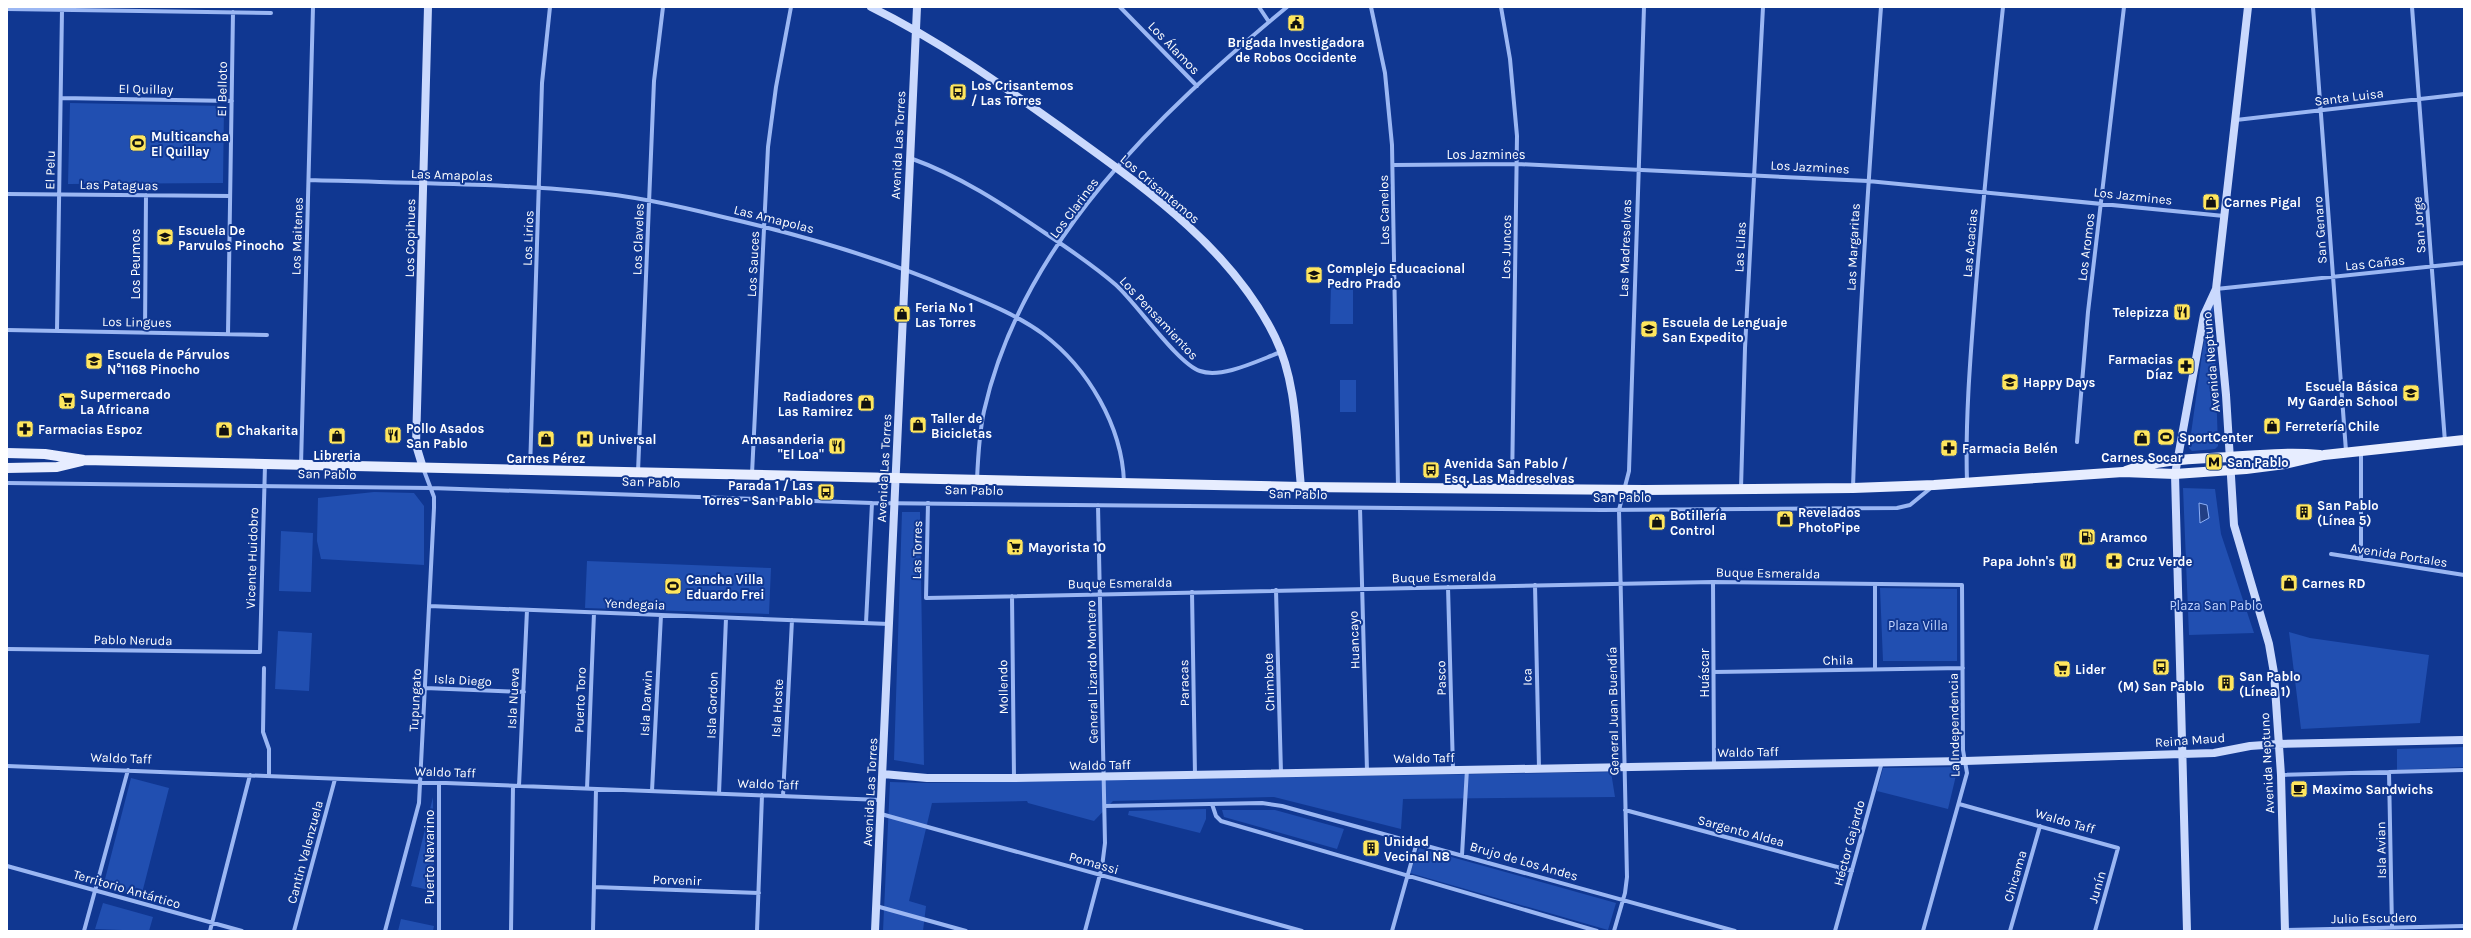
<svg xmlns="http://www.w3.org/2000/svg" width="2471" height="938" viewBox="0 0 2471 938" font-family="Karla,sans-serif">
<rect width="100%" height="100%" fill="#103791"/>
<path fill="#214fb1" d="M 70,103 L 224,106 L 223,183 L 68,184 Z
M 1331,285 L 1353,285 L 1353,324 L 1330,324 Z
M 2210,298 L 2213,298 L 2218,446 L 2215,449 L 2192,451 L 2189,448 Z
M 1340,380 L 1356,380 L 1356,412 L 1340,412 Z
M 2183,488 L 2215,489 L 2221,534 L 2254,633 L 2189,635 Z
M 374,492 L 414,493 L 424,506 L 424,565 L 321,559 L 317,541 L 318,498 Z
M 902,512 L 920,512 L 924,765 L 894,760 Z
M 281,531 L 313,533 L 311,592 L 279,591 Z
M 587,561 L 771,568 L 769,614 L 585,608 Z
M 1880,588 L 1957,589 L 1957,661 L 1883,661 Z
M 278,631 L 312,633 L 309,691 L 275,689 Z
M 2289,632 L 2310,638 L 2429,655 L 2420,723 L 2301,729 Z
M 2464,747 L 2464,767 L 2397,770 L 2397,749 Z
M 1958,767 L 1948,809 L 1877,791 L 1883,768 Z
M 1611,772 L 1615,797 L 1403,799 L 1401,829 L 1274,797 L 1113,801 L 1094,821 L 1028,803 L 1027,801 L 932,803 L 909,901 L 926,906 L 923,931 L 883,931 L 890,782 L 925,783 Z
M 131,778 L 169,788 L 141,897 L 103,887 Z
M 433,797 L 434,891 L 411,886 Z
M 1206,809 L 1206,819 L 1200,833 L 1128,815 L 1129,811 Z
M 1222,810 L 1275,810 L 1344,829 L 1337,849 L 1224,817 Z
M 1419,848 L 1616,903 L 1608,930 L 1410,873 Z
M 103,903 L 153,917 L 149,931 L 95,929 Z
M 401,919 L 434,926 L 433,931 L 398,931 Z"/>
<path fill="#223f84" stroke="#8caff7" d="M 2199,503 L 2207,505 L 2209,518 L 2200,523 Z"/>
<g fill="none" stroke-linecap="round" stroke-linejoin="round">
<path stroke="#9bb7f3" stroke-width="4" d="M 1120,7 L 1197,86
M 1259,7 L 1269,22
M 1371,7 L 1385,73 L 1392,145 L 1398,487
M 1501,7 L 1510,59 L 1517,136 L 1512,488
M 2313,7 L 2346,451
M 2412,7 L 2445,442
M 7,9 L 271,13
M 61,98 L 232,101
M 2236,120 L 2464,94
M 910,158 C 960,176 1001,203 1045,233 C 1069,249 1093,265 1116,285 C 1137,304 1178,364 1200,371 C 1222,379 1259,360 1281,352
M 1393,165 L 1517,164 L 1868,181 L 2224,216
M 309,180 C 402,183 497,183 590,192 C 635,196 679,206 723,217 C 801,235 878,257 951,288 C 982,301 1016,314 1043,334 C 1088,368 1122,426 1124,482
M 7,194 L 230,196
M 2216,289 L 2464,263
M 7,330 L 267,335
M 57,331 L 62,10
M 145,333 L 146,195
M 228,334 L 233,12
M 2077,442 L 2088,312 L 2124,7
M 301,465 L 313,7
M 530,470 L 542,83 L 550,7
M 638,472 L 654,81 L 663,7
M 752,474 L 768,147 L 776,87 L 791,7
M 977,480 C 978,457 979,434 984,411 C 1022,242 1159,113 1287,7
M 1967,482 C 1965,416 1971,350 1976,285 C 1984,192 1993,100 2003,7
M 7,483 L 431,488 L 872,503 L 1602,510 L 1897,508 L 1910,505 L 1932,487
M 1741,488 L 1745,348 L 1763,7
M 1853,488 C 1858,327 1869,167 1881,7
M 928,503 L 926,598 L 1713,582 L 1962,585 L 1963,750 L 1967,773 L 1923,931
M 1360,508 L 1367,771
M 2331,554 L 2464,575
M 2361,559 L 2361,451
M 1713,582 L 1714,764
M 1875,584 L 1875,669
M 1535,585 L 1539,768
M 1448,587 L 1453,769
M 1276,590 L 1281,773
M 1192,592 L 1195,775
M 1012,596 L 1014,778
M 429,606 L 889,624
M 866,623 L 872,503
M 7,649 L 260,652 L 265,465
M 264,668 L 263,732 L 269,749 L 269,776
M 1714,672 L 1963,668
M 425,688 L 524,692
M 7,766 L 881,800
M 2389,772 L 2392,928
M 2281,775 L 2464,770
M 439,784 L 439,931
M 519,786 L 527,610
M 587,789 L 594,613
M 652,791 L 661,615
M 719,794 L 726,618
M 783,796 L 792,620
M 1212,804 L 1216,816 L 1221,821 L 1597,931
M 1959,804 L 2118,848 L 2095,931
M 1105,806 L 1262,803 L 1282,806 L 1735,931
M 1625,810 L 1852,871
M 881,814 L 1302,931
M 1462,855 L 1467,769
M 7,866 L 242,931
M 594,887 L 759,893
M 876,906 L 966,931
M 2285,930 L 2464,926
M 84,931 L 128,770
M 210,931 L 250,775
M 294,931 L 335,779
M 385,931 L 419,803 L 434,508 L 434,497 L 423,468
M 511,931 L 513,786
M 593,931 L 596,789
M 757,931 L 762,795
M 1085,931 L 1102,867 L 1105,843 L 1098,505
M 1392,931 L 1417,842
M 1614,931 L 1625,893 L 1627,877 L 1619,510 L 1629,471 L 1644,7
M 1835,931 L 1882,762
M 2010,931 L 2040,826"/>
<path stroke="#cad9fd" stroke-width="8" d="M 871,7 C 938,40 999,83 1059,126 C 1139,184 1230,245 1275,337 C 1297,382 1296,437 1301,487
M 2248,7 L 2216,289 L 2226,395 L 2234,525 L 2269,644 L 2274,673 L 2281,775 L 2285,931
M 423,468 L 416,445 L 428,7
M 883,774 L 927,778 L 1014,778 L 1965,761 L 2214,753 L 2250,746 L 2278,744 L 2464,740
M 875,931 L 917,7
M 2187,931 L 2175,474 L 2204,315 L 2216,289"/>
<path stroke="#e7edff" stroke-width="10" d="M 7,453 L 45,454 L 84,460 L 1301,487 L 1645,490 L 1853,488 L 1934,485 L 2123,472 L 2175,474 L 2246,469 L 2285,464 L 2324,455 L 2464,440
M 7,468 L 57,467 L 82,461
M 2126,471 C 2159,459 2194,459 2229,457 C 2260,455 2290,452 2320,455"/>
</g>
<defs>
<symbol id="civic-square" viewBox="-11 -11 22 22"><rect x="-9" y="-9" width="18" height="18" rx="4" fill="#ffe65d" stroke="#103791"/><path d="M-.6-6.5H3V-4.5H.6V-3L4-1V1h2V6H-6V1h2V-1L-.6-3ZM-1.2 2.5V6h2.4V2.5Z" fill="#111"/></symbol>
<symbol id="bus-square" viewBox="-11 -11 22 22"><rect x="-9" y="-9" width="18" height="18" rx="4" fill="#ffe65d" stroke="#103791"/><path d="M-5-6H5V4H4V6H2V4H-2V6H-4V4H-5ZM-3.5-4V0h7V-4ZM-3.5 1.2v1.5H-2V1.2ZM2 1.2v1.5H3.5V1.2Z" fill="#111"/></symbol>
<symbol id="stadium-square" viewBox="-11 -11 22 22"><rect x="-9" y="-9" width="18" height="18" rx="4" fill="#ffe65d" stroke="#103791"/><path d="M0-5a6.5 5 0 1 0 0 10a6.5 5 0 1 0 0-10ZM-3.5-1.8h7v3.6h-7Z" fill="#111"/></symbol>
<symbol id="shop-square" viewBox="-11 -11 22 22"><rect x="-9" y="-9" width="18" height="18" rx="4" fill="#ffe65d" stroke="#103791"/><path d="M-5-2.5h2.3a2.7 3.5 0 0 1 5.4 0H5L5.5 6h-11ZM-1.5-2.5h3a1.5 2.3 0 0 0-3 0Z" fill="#111"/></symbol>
<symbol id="school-square" viewBox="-11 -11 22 22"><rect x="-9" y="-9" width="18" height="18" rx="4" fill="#ffe65d" stroke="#103791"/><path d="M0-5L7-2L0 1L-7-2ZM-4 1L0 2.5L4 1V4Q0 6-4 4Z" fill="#111"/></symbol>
<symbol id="restaurant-square" viewBox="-11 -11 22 22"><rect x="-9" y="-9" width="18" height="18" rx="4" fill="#ffe65d" stroke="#103791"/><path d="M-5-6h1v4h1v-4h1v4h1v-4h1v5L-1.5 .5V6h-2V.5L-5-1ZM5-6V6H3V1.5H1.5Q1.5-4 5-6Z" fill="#111"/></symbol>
<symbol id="pharmacy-square" viewBox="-11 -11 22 22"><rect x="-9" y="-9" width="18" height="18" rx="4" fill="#ffe65d" stroke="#103791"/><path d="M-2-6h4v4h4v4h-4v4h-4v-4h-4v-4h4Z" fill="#111"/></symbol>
<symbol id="supermarket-square" viewBox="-11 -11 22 22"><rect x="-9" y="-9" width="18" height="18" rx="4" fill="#ffe65d" stroke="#103791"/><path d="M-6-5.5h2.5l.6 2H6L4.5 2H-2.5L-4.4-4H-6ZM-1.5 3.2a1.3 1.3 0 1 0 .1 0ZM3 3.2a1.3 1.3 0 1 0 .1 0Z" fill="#111"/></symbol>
<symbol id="hospital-square" viewBox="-11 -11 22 22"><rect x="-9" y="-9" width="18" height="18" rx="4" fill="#ffe65d" stroke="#103791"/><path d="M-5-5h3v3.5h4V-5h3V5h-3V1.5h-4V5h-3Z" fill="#111"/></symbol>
<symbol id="metro-square" viewBox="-11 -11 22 22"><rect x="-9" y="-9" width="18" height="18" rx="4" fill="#ffe65d" stroke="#103791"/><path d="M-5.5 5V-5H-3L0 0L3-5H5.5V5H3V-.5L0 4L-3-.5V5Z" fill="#111"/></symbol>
<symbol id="building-square" viewBox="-11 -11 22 22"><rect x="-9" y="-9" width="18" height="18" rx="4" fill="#ffe65d" stroke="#103791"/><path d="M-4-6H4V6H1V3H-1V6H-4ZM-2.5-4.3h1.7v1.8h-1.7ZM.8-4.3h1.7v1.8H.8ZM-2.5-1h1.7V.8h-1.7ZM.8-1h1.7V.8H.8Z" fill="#111"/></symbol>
<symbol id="fuel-square" viewBox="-11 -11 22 22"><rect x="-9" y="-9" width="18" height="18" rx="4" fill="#ffe65d" stroke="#103791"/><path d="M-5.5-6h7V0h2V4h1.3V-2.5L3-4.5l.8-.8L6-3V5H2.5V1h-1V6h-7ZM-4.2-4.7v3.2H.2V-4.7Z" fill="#111"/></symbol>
<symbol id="cafe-square" viewBox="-11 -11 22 22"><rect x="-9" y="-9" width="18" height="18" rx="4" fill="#ffe65d" stroke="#103791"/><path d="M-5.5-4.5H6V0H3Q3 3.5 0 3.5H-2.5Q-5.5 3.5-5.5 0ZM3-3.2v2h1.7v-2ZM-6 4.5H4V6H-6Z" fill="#111"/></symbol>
</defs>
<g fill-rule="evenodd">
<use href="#civic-square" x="1286" y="13" width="20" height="20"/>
<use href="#bus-square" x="948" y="82" width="20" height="20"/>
<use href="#stadium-square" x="128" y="133" width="20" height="20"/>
<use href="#shop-square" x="2201" y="192" width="20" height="20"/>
<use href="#school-square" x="155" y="227" width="20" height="20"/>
<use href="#school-square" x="1304" y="265" width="20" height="20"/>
<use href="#restaurant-square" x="2172" y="302" width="20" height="20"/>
<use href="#shop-square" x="892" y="304" width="20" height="20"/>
<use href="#school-square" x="1639" y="319" width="20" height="20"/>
<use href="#school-square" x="84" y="351" width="20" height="20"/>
<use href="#pharmacy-square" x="2176" y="356" width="20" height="20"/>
<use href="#school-square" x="2000" y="372" width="20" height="20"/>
<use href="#school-square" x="2401" y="383" width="20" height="20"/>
<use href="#supermarket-square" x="57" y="391" width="20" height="20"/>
<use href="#shop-square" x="856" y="393" width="20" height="20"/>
<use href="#shop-square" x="908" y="415" width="20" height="20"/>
<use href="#shop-square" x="2262" y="416" width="20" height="20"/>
<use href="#pharmacy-square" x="15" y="419" width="20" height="20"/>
<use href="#shop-square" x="214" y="420" width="20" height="20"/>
<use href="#restaurant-square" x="383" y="425" width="20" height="20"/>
<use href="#shop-square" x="327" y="426" width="20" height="20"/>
<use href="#stadium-square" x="2156" y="427" width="20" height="20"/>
<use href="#shop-square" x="2132" y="428" width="20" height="20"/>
<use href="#shop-square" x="536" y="429" width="20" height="20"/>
<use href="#hospital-square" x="575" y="429" width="20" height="20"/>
<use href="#restaurant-square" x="827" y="436" width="20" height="20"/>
<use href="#pharmacy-square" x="1939" y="438" width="20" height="20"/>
<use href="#metro-square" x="2204" y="452" width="20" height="20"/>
<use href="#bus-square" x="1421" y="460" width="20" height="20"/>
<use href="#bus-square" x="816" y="482" width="20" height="20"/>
<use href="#building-square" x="2294" y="502" width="20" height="20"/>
<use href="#shop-square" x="1775" y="509" width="20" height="20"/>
<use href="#shop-square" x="1647" y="512" width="20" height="20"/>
<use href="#fuel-square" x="2077" y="527" width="20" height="20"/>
<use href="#supermarket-square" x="1005" y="537" width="20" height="20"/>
<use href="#restaurant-square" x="2058" y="551" width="20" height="20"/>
<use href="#pharmacy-square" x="2104" y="551" width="20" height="20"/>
<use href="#shop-square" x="2279" y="573" width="20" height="20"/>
<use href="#stadium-square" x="663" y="576" width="20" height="20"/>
<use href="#bus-square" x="2151" y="657" width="20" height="20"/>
<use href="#supermarket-square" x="2052" y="659" width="20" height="20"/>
<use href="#building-square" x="2216" y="673" width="20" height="20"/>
<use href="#cafe-square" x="2289" y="779" width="20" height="20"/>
<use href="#building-square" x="1361" y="838" width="20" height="20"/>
</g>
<g text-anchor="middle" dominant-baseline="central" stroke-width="4" stroke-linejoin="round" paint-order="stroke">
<g font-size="13" font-weight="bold" fill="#fff" stroke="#103791" text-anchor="start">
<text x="1296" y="42" text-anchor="middle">Brigada Investigadora<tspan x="1296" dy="15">de Robos Occidente</tspan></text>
<text x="971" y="85">Los Crisantemos<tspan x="971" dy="15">/ Las Torres</tspan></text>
<text x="151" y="136">Multicancha<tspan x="151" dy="15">El Quillay</tspan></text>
<text x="2224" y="202">Carnes Pigal</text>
<text x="178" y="230">Escuela De<tspan x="178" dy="15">Parvulos Pinocho</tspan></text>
<text x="1327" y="268">Complejo Educacional<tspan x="1327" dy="15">Pedro Prado</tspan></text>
<text x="915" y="307">Feria Nº 1<tspan x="915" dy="15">Las Torres</tspan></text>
<text x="2169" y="312" text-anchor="end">Telepizza</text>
<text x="1662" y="322">Escuela de Lenguaje<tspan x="1662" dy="15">San Expedito</tspan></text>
<text x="107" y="354">Escuela de Párvulos<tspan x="107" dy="15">N°1168 Pinocho</tspan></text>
<text x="2173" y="359" text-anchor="end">Farmacias<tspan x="2173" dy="15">Díaz</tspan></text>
<text x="2023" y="382">Happy Days</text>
<text x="2398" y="386" text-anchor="end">Escuela Básica<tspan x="2398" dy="15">My Garden School</tspan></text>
<text x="80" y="394">Supermercado<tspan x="80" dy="15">La Africana</tspan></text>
<text x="853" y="396" text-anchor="end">Radiadores<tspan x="853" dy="15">Las Ramirez</tspan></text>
<text x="931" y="418">Taller de<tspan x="931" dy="15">Bicicletas</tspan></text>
<text x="2285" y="426">Ferretería Chile</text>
<text x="406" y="428">Pollo Asados<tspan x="406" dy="15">San Pablo</tspan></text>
<text x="38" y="429">Farmacias Espoz</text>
<text x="237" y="430">Chakarita</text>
<text x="2179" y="437">SportCenter</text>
<text x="598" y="439">Universal</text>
<text x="824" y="439" text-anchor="end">Amasanderia<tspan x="824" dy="15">"El Loa"</tspan></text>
<text x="1962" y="448">Farmacia Belén</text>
<text x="337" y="455" text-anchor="middle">Libreria</text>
<text x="2142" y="457" text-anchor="middle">Carnes Socar</text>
<text x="546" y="458" text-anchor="middle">Carnes Pérez</text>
<text x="2227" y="462">San Pablo</text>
<text x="1444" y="463">Avenida San Pablo /<tspan x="1444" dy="15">Esq. Las Madreselvas</tspan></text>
<text x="813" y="485" text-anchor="end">Parada 1 / Las<tspan x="813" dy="15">Torres - San Pablo</tspan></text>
<text x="2317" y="505">San Pablo<tspan x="2317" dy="15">(Línea 5)</tspan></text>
<text x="1798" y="512">Revelados<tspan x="1798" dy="15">PhotoPipe</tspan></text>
<text x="1670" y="515">Botillería<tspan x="1670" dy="15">Control</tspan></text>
<text x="2100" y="537">Aramco</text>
<text x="1028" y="547">Mayorista 10</text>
<text x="2055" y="561" text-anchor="end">Papa John's</text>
<text x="2127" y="561">Cruz Verde</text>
<text x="686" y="579">Cancha Villa<tspan x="686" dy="15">Eduardo Frei</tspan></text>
<text x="2302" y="583">Carnes RD</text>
<text x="2075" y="669">Lider</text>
<text x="2239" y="676">San Pablo<tspan x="2239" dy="15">(Línea 1)</tspan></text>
<text x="2161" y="686" text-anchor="middle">(M) San Pablo</text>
<text x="2312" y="789">Maximo Sandwichs</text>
<text x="1384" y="841">Unidad<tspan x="1384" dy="15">Vecinal N8</tspan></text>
</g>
<g font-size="13" fill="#fff" stroke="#103791">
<text transform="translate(1174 48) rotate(46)">Los Álamos</text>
<text transform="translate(146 89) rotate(1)">El Quillay</text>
<text transform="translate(222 89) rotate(-89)">El Belloto</text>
<text transform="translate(2349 97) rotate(-7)">Santa Luisa</text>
<text transform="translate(898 145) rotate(-87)">Avenida Las Torres</text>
<text x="1486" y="154">Los Jazmines</text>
<text transform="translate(1810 167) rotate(3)">Los Jazmines</text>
<text transform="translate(50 170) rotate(-89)">El Pelu</text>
<text transform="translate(452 175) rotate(2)">Las Amapolas</text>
<text transform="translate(119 185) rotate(1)">Las Pataguas</text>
<text transform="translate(1160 189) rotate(40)">Los Crisantemos</text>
<text transform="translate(2133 196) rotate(6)">Los Jazmines</text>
<text transform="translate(1074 208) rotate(-53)">Los Clarines</text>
<text transform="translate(1384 210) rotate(-91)">Los Canelos</text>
<text transform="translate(774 219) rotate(14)">Las Amapolas</text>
<text transform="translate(2419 225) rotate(-94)">San Jorge</text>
<text transform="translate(2320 230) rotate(-94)">San Genaro</text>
<text transform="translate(297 236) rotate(-88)">Los Maitenes</text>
<text transform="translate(410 238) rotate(-89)">Los Copihues</text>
<text transform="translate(528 238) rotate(-88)">Los Lirios</text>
<text transform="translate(638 239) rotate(-88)">Los Claveles</text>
<text transform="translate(1970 243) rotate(-85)">Las Acacias</text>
<text transform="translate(1506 247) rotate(-89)">Los Juncos</text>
<text transform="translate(1740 247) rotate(-87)">Las Lilas</text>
<text transform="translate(1853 247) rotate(-87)">Las Margaritas</text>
<text transform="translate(2086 247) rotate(-83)">Los Aromos</text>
<text transform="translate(1625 248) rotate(-88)">Las Madreselvas</text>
<text transform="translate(2375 263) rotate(-6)">Las Cañas</text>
<text transform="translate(135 264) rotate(-90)">Los Peumos</text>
<text transform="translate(753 264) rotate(-87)">Los Sauces</text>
<text transform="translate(1159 318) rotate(47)">Los Pensamientos</text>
<text transform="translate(137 322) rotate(1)">Los Lingues</text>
<text transform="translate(2211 362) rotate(-95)">Avenida Neptuno</text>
<text transform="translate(884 468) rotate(-87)">Avenida Las Torres</text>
<text transform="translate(327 474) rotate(1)">San Pablo</text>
<text transform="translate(651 482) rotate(2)">San Pablo</text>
<text transform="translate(974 490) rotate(1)">San Pablo</text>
<text transform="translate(1298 494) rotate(1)">San Pablo</text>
<text x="1622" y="497">San Pablo</text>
<text transform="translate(917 550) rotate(-89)">Las Torres</text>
<text transform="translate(2399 555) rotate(9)">Avenida Portales</text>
<text transform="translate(252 558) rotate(-88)">Vicente Huidobro</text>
<text transform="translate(1768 573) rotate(1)">Buque Esmeralda</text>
<text transform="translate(1444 577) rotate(-1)">Buque Esmeralda</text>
<text transform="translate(1120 583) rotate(-1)">Buque Esmeralda</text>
<text transform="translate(635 604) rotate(2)">Yendegaia</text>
<text transform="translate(133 640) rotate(1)">Pablo Neruda</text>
<text transform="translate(1354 640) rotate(-92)">Huancayo</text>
<text transform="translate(1838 660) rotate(-1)">Chila</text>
<text transform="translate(1092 672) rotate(-91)">General Lizardo Montero</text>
<text transform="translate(1704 673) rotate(-90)">Huáscar</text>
<text transform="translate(1527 677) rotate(-91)">Ica</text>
<text transform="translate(1441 678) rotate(-91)">Pasco</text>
<text transform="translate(463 680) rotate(3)">Isla Diego</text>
<text transform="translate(1269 682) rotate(-92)">Chimbote</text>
<text transform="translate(1184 683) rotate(-91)">Paracas</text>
<text transform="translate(1003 687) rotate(-91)">Mollendo</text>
<text transform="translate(513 698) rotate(-87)">Isla Nueva</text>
<text transform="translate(415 700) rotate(-87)">Tupungato</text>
<text transform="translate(580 700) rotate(-88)">Puerto Toro</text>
<text transform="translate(646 703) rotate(-87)">Isla Darwin</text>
<text transform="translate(712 705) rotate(-88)">Isla Gordon</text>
<text transform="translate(777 708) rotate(-87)">Isla Hoste</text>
<text transform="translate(1613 711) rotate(-91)">General Juan Buendía</text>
<text transform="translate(1954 725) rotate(-91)">La Independencia</text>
<text transform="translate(2190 740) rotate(-4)">Reina Maud</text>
<text transform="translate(1748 752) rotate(-1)">Waldo Taff</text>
<text transform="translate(121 758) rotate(2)">Waldo Taff</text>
<text transform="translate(1424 758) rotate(-1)">Waldo Taff</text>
<text transform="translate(2267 763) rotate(-93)">Avenida Neptuno</text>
<text transform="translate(1100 765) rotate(-1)">Waldo Taff</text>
<text transform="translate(445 772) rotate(2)">Waldo Taff</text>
<text transform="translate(768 784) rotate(2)">Waldo Taff</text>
<text transform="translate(870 792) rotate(-87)">Avenida Las Torres</text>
<text transform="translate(2065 821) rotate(16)">Waldo Taff</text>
<text transform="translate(1741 831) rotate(15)">Sargento Aldea</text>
<text transform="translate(1849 843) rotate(-75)">Héctor Gajardo</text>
<text transform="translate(2381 850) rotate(-91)">Isla Avian</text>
<text transform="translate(305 852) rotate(-75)">Cantin Valenzuela</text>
<text transform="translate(429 857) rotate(-90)">Puerto Navarino</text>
<text transform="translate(1524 861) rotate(16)">Brujo de Los Andes</text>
<text transform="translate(1094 863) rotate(16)">Pomassi</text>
<text transform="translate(2015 876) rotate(-74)">Chicama</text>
<text transform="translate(677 880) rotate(2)">Porvenir</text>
<text transform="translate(2097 887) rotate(-74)">Junín</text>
<text transform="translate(127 889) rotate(16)">Territorio Antártico</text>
<text transform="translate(2374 918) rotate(-1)">Julio Escudero</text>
</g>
<g font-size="13" fill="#c3d5fe" stroke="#103791">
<text x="2216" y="605">Plaza San Pablo</text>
<text x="1918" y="625">Plaza Villa</text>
</g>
</g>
<rect width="2471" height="938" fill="none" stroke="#ffffff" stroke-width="16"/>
</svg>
